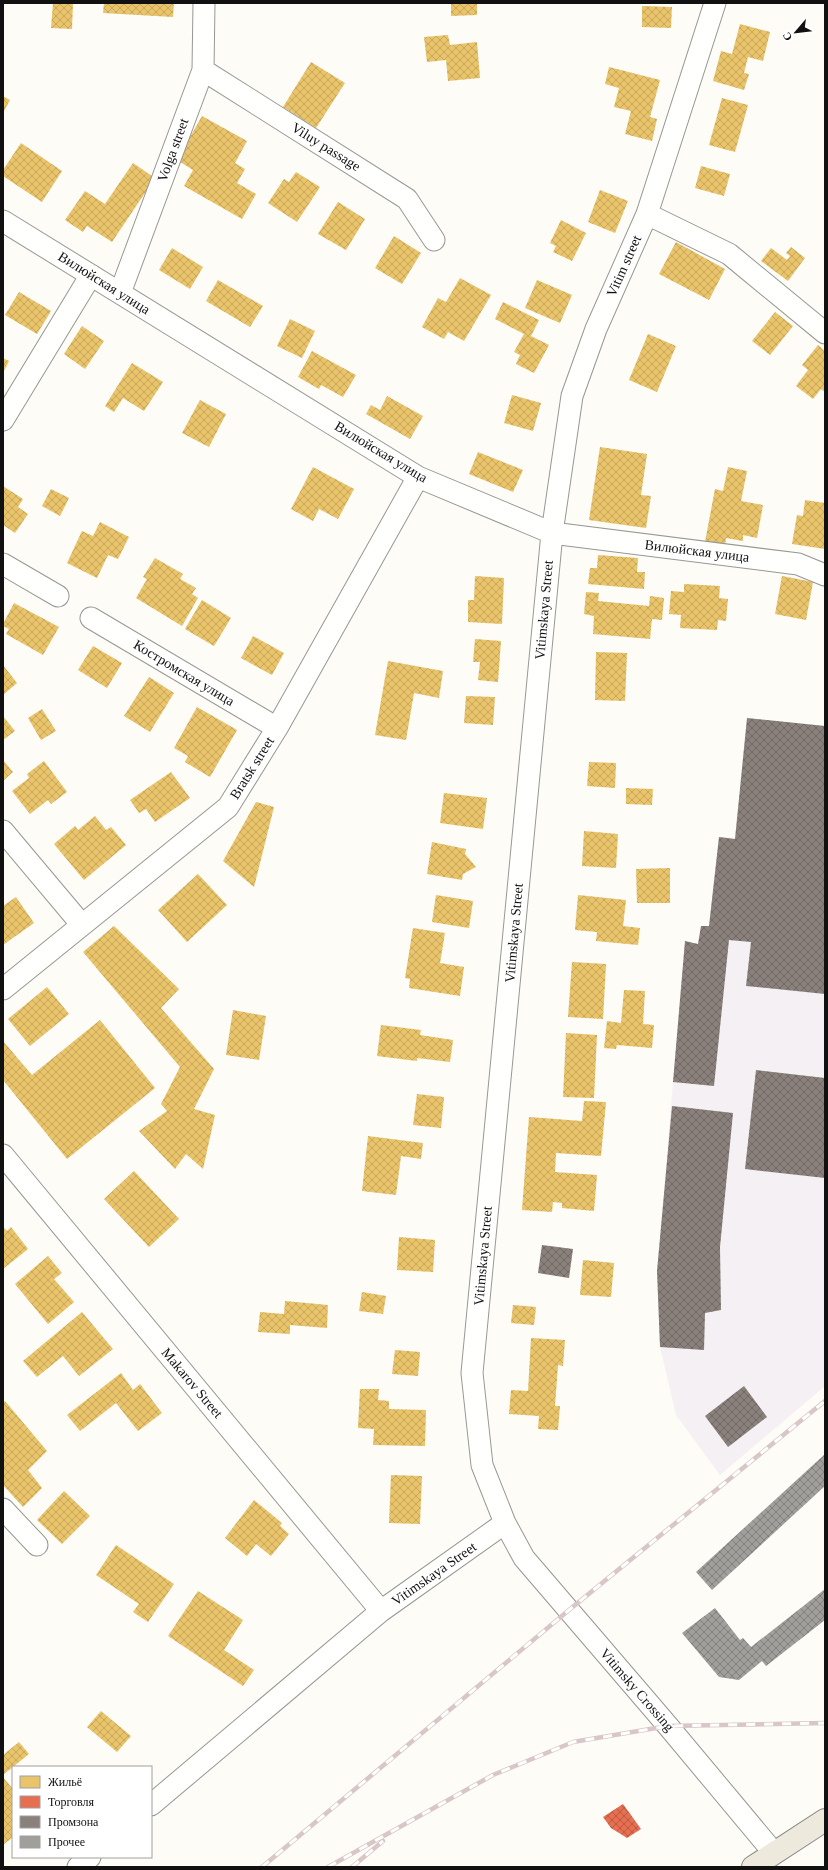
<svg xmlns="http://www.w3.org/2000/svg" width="828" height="1870" viewBox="0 0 828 1870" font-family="'Times New Roman',serif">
<defs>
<pattern id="homes-cross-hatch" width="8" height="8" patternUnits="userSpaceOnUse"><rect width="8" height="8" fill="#e9c46a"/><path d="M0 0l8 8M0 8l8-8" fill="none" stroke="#c7a75b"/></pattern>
<pattern id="shops-cross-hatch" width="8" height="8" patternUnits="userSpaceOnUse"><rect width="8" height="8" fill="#e76f51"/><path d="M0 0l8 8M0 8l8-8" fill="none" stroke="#ba5a42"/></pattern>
<pattern id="industry-cross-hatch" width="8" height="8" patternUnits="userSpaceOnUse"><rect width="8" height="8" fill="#8a817c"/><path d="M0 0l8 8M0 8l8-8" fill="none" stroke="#6f6864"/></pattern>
<pattern id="building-cross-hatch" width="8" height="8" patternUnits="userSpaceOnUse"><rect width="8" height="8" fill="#a19f9c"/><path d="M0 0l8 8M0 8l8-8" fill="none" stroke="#82807e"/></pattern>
</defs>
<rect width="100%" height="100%" fill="#fdfcf7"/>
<path fill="#f5f0f3" d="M 747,718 L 825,726 L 825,1386 L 720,1475 L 676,1415 L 660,1347 L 657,1271 L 685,941 L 698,944 L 701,926 L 709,926 L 719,837 L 735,838 Z"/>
<path fill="url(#homes-cross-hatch)" d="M 53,3 L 73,3 L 72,29 L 51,28 Z
M 104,3 L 174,3 L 173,17 L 103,13 Z
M 451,3 L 477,3 L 477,15 L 451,16 Z
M 642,6 L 672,7 L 671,28 L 642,27 Z
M 740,24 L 770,32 L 763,61 L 748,57 L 744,73 L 749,74 L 744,90 L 713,81 L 721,51 L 732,54 Z
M 448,35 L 450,45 L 477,42 L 480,78 L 448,81 L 446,60 L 427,62 L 424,37 Z
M 311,62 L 345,83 L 316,128 L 283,107 Z
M 609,67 L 660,80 L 650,117 L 657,119 L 652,141 L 625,134 L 631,111 L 614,107 L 619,88 L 605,84 Z
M 3,96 L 10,100 L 3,113 Z
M 722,98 L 748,105 L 735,152 L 709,145 Z
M 202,116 L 247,141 L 235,163 L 245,169 L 237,183 L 256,194 L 242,219 L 184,186 L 193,170 L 177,160 Z
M 21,143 L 62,171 L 42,202 L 3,176 L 3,170 Z
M 133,163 L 155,178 L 112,242 L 87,226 L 83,232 L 65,220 L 85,191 L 105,204 Z
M 701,166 L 730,174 L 724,196 L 695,188 Z
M 296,172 L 320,187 L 297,222 L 268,203 L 284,179 L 289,182 Z
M 600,190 L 628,201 L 615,233 L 588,222 Z
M 338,202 L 365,219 L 346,250 L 318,234 Z
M 561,220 L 586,233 L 572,261 L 553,252 L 556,246 L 550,243 Z
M 394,236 L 421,253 L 402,284 L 375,268 Z
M 676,242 L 725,269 L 709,300 L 659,274 Z
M 791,247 L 805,258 L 788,281 L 761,261 L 771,248 L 787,260 L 790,256 L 786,253 Z
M 172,248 L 203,267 L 190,289 L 159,270 Z
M 460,278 L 491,295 L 464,341 L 448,332 L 444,339 L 422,327 L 438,298 L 446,302 Z
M 218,280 L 263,306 L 250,327 L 206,301 Z
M 537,280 L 572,295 L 560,323 L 525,308 Z
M 19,292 L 51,311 L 37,334 L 5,315 Z
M 503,302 L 539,320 L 531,336 L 549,345 L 534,373 L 516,364 L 520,355 L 514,352 L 524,334 L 495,319 Z
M 775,312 L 793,326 L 770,355 L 752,341 Z
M 290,319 L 315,331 L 302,358 L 277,346 Z
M 82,326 L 104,341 L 85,369 L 64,354 Z
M 648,334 L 676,346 L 657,392 L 629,380 Z
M 818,345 L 825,351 L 825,392 L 821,389 L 813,399 L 796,386 L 808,370 L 802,365 Z
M 312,351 L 356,375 L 343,397 L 321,385 L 319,389 L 298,377 Z
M 3,358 L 9,361 L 3,373 Z
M 132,363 L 163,382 L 144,411 L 123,398 L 114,412 L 105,406 Z
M 512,395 L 541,403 L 533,431 L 504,423 Z
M 387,396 L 423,416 L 410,439 L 366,414 L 371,405 L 380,410 Z
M 200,400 L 226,414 L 209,447 L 182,433 Z
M 600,447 L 647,454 L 641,495 L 651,496 L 646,528 L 589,520 Z
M 478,452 L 523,470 L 513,492 L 469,474 Z
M 313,467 L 354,489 L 338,519 L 319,509 L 313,521 L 291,509 Z
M 728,467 L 747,471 L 741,501 L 763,505 L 757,538 L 743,535 L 743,541 L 726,538 L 725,546 L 705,542 L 715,489 L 723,491 Z
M 3,486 L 23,499 L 18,507 L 28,514 L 15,533 L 3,525 Z
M 51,489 L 69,498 L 60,516 L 42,506 Z
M 805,500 L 825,503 L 825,549 L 792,544 L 797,515 L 803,516 Z
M 100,522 L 129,537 L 118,559 L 108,555 L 97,578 L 67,563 L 82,531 L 93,536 Z
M 598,555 L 638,558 L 637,572 L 645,572 L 644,589 L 588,584 L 590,568 L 597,568 Z
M 155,558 L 183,574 L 180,579 L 196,588 L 192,594 L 198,598 L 182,626 L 136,598 L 147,579 L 143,577 Z
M 475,576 L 504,578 L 502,624 L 468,622 L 468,600 L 474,600 Z
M 782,576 L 813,582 L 806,620 L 775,614 Z
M 684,584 L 720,586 L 719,598 L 728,599 L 726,621 L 718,620 L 717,630 L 680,628 L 681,615 L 669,614 L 671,591 L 684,592 Z
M 586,592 L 599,593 L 598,601 L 649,606 L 650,596 L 664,598 L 662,620 L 652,619 L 650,639 L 593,634 L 594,616 L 584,614 Z
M 202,600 L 231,618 L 214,646 L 185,629 Z
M 14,603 L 59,627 L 43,655 L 6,634 L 9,629 L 3,626 L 3,624 Z
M 253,636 L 284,653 L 272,675 L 241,658 Z
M 475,639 L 501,641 L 498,682 L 478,680 L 480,662 L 473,662 Z
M 93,646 L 122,663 L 107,688 L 78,670 Z
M 596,652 L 627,653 L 625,701 L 595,700 Z
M 388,661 L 443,671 L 439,698 L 414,693 L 406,740 L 375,735 Z
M 3,665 L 17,683 L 3,695 Z
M 149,677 L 174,693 L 150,732 L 124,716 Z
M 466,696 L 495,697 L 493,725 L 464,723 Z
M 197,707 L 237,730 L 210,777 L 185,762 L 188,756 L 174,748 Z
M 42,709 L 56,731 L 41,740 L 28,718 Z
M 3,716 L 15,731 L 3,740 Z
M 3,760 L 13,772 L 3,781 Z
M 44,761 L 67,792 L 51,804 L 48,800 L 30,814 L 12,791 L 29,778 L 27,774 Z
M 589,762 L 616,763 L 615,788 L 587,786 Z
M 171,772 L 190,798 L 155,822 L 146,809 L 139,813 L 130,800 Z
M 626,788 L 653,789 L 652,805 L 626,804 Z
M 444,793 L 487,798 L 483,829 L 440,823 Z
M 256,802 L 274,807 L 254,887 L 223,861 Z
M 95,816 L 106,830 L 111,827 L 126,845 L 84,880 L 54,844 L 75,826 L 78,830 Z
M 584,831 L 618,834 L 616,868 L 582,866 Z
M 432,842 L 466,849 L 465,854 L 476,867 L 463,874 L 462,880 L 427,874 Z
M 670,868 L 670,903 L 637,903 L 636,869 Z
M 198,874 L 227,905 L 187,942 L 158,910 Z
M 436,895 L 473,901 L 469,928 L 432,922 Z
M 578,895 L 626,900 L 623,926 L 640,928 L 638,945 L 596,941 L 597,932 L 575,930 Z
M 16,897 L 34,923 L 3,945 L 3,906 Z
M 114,926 L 179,989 L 161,1008 L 214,1069 L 194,1109 L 215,1115 L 203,1169 L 186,1154 L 175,1169 L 139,1131 L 167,1111 L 161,1104 L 180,1067 L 83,952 Z
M 413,928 L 445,933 L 440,963 L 464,967 L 460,996 L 409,988 L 410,979 L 405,978 Z
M 572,962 L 606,964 L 603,1019 L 568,1017 Z
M 47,987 L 69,1014 L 30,1046 L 8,1019 Z
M 624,990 L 645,991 L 643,1024 L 654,1025 L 652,1048 L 617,1045 L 616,1049 L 604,1048 L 607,1021 L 621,1023 Z
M 233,1010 L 266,1016 L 259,1060 L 226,1055 Z
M 100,1020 L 155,1088 L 67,1159 L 3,1080 L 3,1041 L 32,1075 Z
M 381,1025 L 421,1030 L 420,1035 L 453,1040 L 450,1062 L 417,1058 L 417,1061 L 377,1056 Z
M 566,1033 L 597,1035 L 594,1098 L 563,1097 Z
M 417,1094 L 444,1097 L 441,1128 L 413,1125 Z
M 584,1101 L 606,1102 L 601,1156 L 556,1153 L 555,1172 L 597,1175 L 594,1211 L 562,1208 L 562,1203 L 553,1202 L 552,1212 L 522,1210 L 529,1117 L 582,1121 Z
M 368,1136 L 423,1143 L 421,1159 L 401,1156 L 396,1195 L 362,1191 Z
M 134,1171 L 179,1219 L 149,1247 L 104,1199 Z
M 3,1227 L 7,1231 L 11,1227 L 28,1249 L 3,1269 Z
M 399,1237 L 435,1240 L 433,1272 L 397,1270 Z
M 48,1256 L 62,1273 L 54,1279 L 74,1302 L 48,1324 L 15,1284 Z
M 583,1260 L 614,1263 L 611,1297 L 580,1295 Z
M 362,1292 L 386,1296 L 383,1314 L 359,1311 Z
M 285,1301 L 328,1305 L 327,1328 L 290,1325 L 290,1334 L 258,1332 L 260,1312 L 284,1314 Z
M 513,1305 L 536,1307 L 534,1325 L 511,1323 Z
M 82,1312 L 113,1349 L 79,1376 L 63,1356 L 37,1377 L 23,1361 Z
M 531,1338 L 565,1340 L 563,1366 L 558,1365 L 555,1406 L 560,1406 L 558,1430 L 538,1429 L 539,1416 L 509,1414 L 511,1390 L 528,1391 Z
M 395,1350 L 420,1352 L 418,1376 L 392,1374 Z
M 121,1373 L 133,1390 L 140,1384 L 162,1413 L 138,1431 L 116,1403 L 80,1431 L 67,1415 Z
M 360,1389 L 379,1389 L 378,1400 L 389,1401 L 389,1409 L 426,1410 L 425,1446 L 373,1445 L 374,1429 L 358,1428 Z
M 5,1401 L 47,1451 L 28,1470 L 42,1488 L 23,1507 L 3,1485 L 3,1403 Z
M 391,1475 L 422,1476 L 420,1524 L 389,1523 Z
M 64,1491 L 90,1516 L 62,1544 L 37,1520 Z
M 254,1500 L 282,1523 L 280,1526 L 289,1534 L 271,1556 L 256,1544 L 247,1556 L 225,1538 Z
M 116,1545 L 174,1584 L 148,1622 L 133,1612 L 139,1604 L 96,1575 Z
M 198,1591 L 243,1620 L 224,1650 L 254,1670 L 243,1686 L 168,1636 Z
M 101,1711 L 131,1736 L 117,1752 L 87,1727 Z
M 19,1742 L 29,1754 L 3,1775 L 3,1755 Z
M 3,1777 L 13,1789 L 13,1837 L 3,1845 Z"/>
<path fill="url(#shops-cross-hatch)" d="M 623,1804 L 641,1829 L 627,1838 L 611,1828 L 603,1817 Z"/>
<path fill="url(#industry-cross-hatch)" d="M 747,718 L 825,726 L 825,994 L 746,986 L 751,942 L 729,940 L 714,1086 L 673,1082 L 685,941 L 698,944 L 701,926 L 709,926 L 719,837 L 735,839 Z
M 756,1070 L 825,1078 L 825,1178 L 745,1169 Z
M 672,1106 L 733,1113 L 720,1247 L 721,1310 L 705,1313 L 704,1350 L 660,1347 L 657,1271 Z
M 542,1245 L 573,1249 L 569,1278 L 538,1273 Z
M 744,1386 L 767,1417 L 728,1447 L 705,1416 Z"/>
<path fill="url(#building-cross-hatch)" d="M 825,1454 L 825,1486 L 712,1590 L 696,1572 Z
M 825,1589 L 825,1620 L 766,1666 L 762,1661 L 739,1680 L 719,1677 L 682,1633 L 715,1608 L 740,1640 L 743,1638 L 751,1647 Z"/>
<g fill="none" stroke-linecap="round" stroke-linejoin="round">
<defs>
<path id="minor" d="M 715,3 L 647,214 L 596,329 L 572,396 L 552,533 L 472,1373 L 482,1465 L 505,1523 L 524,1558 L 668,1726 L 774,1853
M 203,70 L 407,199 L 434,240
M 647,214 L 729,254 L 825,333
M 3,221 L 418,477 L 552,533 L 798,564 L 825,575
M 120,293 L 203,70 L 204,3
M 3,420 L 91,275
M 3,564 L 58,596
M 91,618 L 277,728
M 3,831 L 82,925
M 3,989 L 228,807 L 277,728 L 418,477
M 3,1155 L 381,1611
M 3,1509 L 37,1545
M 151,1805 L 381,1611 L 505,1523
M 78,1867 L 90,1857"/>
<path id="major" d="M 753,1867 L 825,1820"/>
</defs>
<use href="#minor" stroke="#979795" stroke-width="23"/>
<use href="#major" stroke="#858482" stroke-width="24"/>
<use href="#minor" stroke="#fffffe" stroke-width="21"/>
<use href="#major" stroke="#ede9dc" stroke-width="22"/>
<defs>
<path id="rail" d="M 262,1867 L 569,1610 L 825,1401
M 328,1867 L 493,1775 L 573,1742 L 668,1726 L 825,1723
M 352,1867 L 383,1841"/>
</defs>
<use href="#rail" stroke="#d9c6c7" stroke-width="4.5"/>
<use href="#rail" stroke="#fff" stroke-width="3" stroke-dasharray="9" stroke-linecap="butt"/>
</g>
<g text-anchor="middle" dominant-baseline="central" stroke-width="4" stroke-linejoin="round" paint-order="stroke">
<g font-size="14" fill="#111" stroke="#fff">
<text transform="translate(326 147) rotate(32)">Viluy passage</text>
<text transform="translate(173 150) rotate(-70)">Volga street</text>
<text transform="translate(624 266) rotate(-66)">Vitim street</text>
<text transform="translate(104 283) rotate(32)">Вилюйская улица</text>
<text transform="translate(381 452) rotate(31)">Вилюйская улица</text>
<text transform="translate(697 551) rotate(7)">Вилюйская улица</text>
<text transform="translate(544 610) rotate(-85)">Vitimskaya Street</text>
<text transform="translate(184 673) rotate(31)">Костромская улица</text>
<text transform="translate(252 768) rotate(-58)">Bratsk street</text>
<text transform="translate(514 933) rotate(-85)">Vitimskaya Street</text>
<text transform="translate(483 1256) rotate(-85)">Vitimskaya Street</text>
<text transform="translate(192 1383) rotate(50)">Makarov Street</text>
<text transform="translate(434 1574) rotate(-35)">Vitimskaya Street</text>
<text transform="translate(637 1690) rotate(49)">Vitimsky Crossing</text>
</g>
</g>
<rect width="828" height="1870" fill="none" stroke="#111111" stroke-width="8"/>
<rect x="12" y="1766" width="140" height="92" fill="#ffffff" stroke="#a0a0a0"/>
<rect x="20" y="1776" width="20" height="12" fill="#e9c46a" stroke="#a0a0a0"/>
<text x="48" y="1786" font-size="12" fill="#111111">Жильё</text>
<rect x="20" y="1796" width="20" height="12" fill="#e76f51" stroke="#a0a0a0"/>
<text x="48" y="1806" font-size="12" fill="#111111">Торговля</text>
<rect x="20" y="1816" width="20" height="12" fill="#8a817c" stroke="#a0a0a0"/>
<text x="48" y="1826" font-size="12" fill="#111111">Промзона</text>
<rect x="20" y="1836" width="20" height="12" fill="#a19f9c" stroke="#a0a0a0"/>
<text x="48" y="1846" font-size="12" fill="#111111">Прочее</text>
<g transform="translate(796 32) rotate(242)" stroke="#ffffff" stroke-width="3" paint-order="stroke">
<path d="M0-3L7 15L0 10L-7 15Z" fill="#111111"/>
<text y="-6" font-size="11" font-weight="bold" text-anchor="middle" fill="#111111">С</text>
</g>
</svg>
